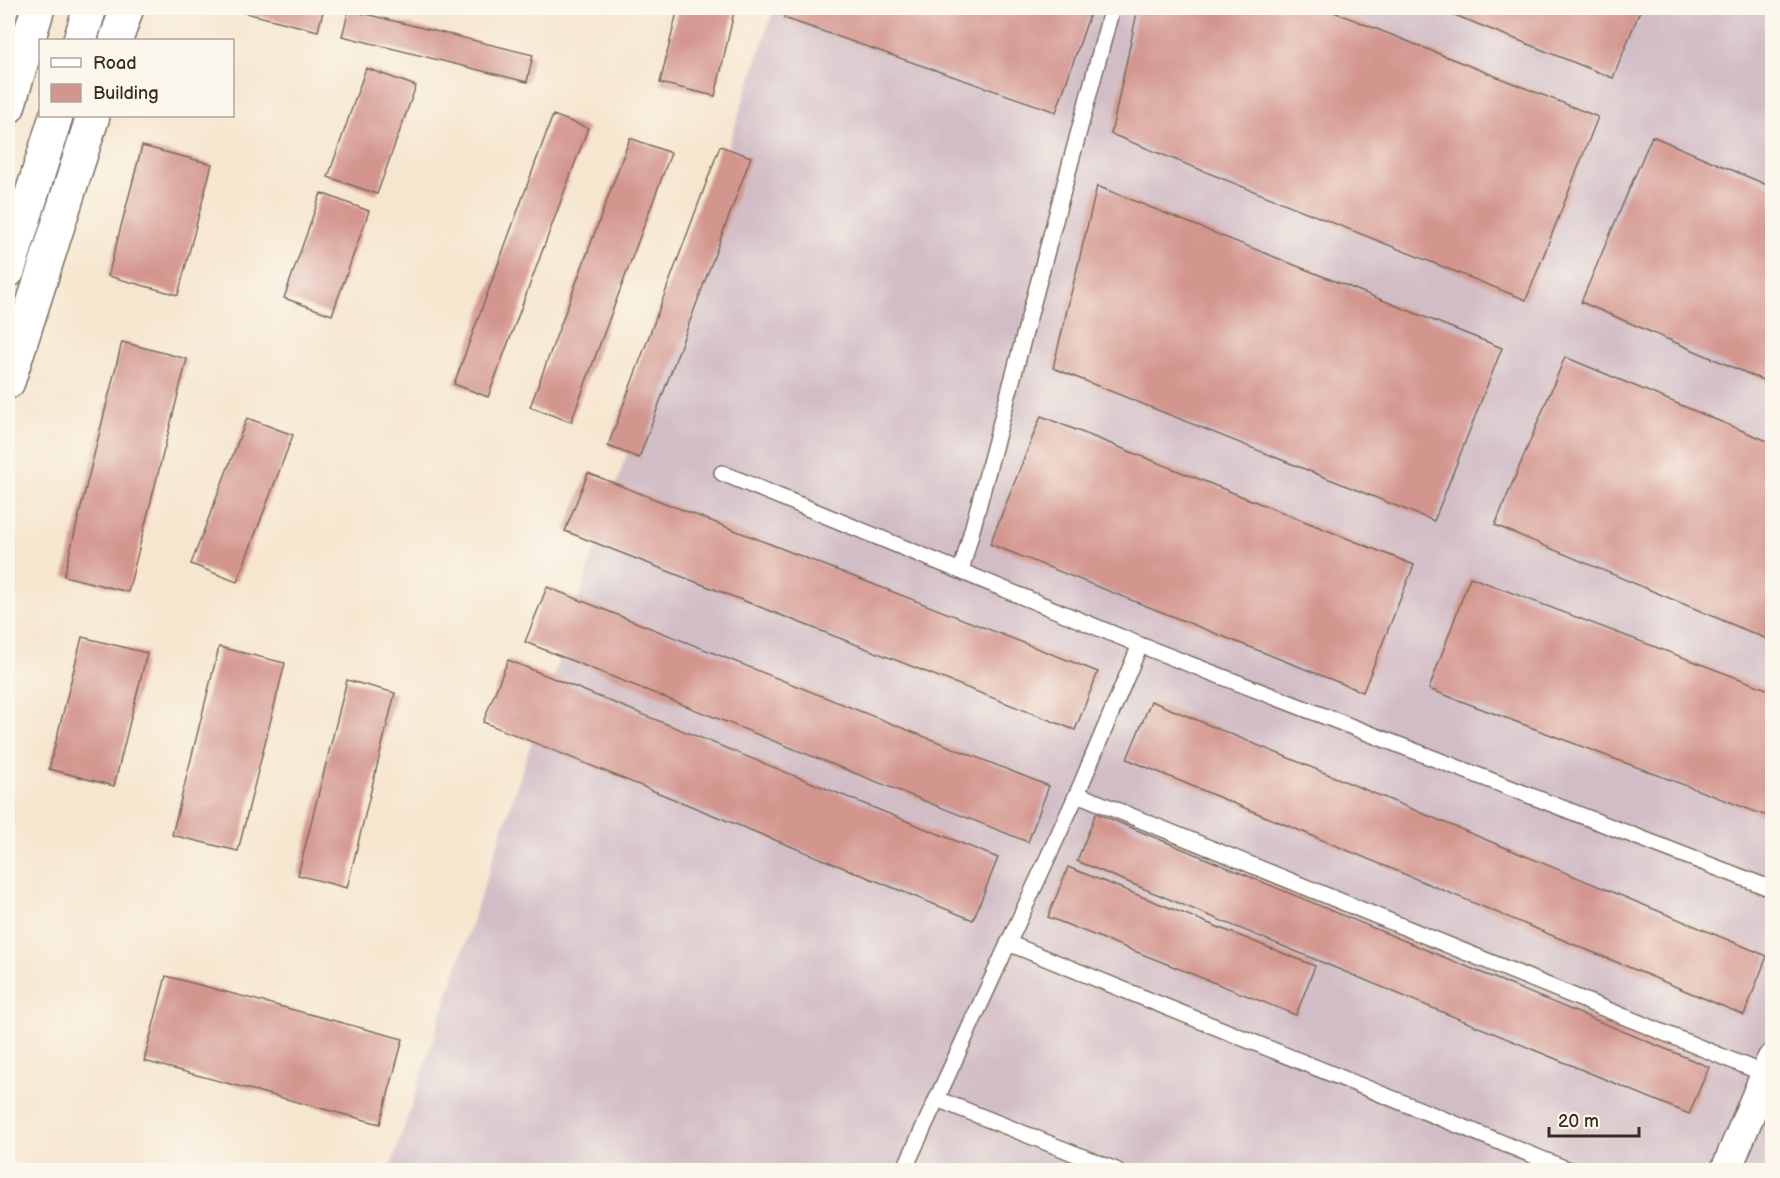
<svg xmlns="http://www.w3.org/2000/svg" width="1780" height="1178" viewBox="0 0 1780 1178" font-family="'Balsamiq Sans',sans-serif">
<rect width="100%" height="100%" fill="#fbf7ec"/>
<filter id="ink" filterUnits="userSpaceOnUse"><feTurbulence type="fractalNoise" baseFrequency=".0167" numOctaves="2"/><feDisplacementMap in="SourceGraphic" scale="12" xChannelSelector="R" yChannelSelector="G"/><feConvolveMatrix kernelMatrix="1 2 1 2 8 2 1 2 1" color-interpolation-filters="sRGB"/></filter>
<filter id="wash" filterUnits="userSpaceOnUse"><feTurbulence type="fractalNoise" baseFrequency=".008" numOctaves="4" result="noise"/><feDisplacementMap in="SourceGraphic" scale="24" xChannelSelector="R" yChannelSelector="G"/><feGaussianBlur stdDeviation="1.35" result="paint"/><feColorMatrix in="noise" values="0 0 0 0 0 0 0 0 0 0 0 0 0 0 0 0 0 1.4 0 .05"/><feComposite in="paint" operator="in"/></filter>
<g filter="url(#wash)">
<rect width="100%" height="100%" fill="#f6e6cf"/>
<path fill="#d2bdc6" d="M 774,8 L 1772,8 L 1772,1170 L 390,1170 Z"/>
<g id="blocks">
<path fill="#d3968f" d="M 226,8 L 324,8 L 318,31 Z
M 678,8 L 735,8 L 715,96 L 660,83 Z
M 787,8 L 1092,8 L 1056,112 L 784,18 Z
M 1138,8 L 1324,8 L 1598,117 L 1526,300 L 1111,134 Z
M 1437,8 L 1641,8 L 1613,78 Z
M 349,10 L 533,55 L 527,82 L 342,36 Z
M 366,68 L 416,86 L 377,194 L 328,177 Z
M 553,115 L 588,128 L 488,397 L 454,384 Z
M 1652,136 L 1772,187 L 1772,384 L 1581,302 Z
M 630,138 L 671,153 L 571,422 L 530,407 Z
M 142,146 L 212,164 L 178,295 L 108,276 Z
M 720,146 L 751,157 L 639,458 L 608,446 Z
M 1097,186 L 1502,348 L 1434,521 L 1053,368 Z
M 321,193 L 369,211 L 332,315 L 284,298 Z
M 122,342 L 187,359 L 128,592 L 64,576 Z
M 1565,357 L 1772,443 L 1772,641 L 1495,525 Z
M 1041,416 L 1414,565 L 1363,692 L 990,544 Z
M 247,418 L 293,435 L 237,582 L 191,564 Z
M 588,473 L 1098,672 L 1075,730 L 565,531 Z
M 1470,577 L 1772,691 L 1772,818 L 1429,689 Z
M 547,587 L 1049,786 L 1028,842 L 525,642 Z
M 82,637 L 147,653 L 114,786 L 49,769 Z
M 219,647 L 285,663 L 238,851 L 172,835 Z
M 508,660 L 998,858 L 973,920 L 483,722 Z
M 347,680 L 395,693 L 347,888 L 298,875 Z
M 1151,701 L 1767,956 L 1744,1015 L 1127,759 Z
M 1096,813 L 1709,1067 L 1689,1114 L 1077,861 Z
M 1068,867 L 1315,966 L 1296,1015 L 1048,917 Z
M 166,976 L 403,1039 L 380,1124 L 144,1061 Z"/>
</g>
</g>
<g filter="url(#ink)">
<use href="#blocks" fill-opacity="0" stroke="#7c6c5c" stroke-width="1.5"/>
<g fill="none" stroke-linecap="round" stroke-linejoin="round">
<defs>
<path id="lane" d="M 722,473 L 1140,645 L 1772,889
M 961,571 L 1112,8
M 1077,794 L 1770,1076
M 1008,943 L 1569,1170
M 937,1099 L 1116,1170
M 904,1170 L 1077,794 L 1140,645"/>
<path id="street" d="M 1726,1170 L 1772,1060"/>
<path id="secondary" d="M 116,40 L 127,8
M 8,382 L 93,116"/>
<path id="highway" d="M 80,40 L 90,8
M 8,107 L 38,8
M 8,271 L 56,116"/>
</defs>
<use href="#lane" stroke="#7c6c5c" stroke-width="18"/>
<use href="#street" stroke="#7c6c5c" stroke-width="33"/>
<use href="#secondary" stroke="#7c6c5c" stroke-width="36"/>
<use href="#highway" stroke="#7c6c5c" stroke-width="36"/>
<use href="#lane" stroke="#fff" stroke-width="15"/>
<use href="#street" stroke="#fff" stroke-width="30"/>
<use href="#secondary" stroke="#fff" stroke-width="33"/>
<use href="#highway" stroke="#fff" stroke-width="33"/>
</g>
</g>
<rect width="1780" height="1178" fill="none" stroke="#fbf7ec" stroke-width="30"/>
<rect x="39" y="39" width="195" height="78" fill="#fbf7ec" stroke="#aea59a" stroke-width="1.5"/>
<rect x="51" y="58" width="30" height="9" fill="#ffffff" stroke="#aea59a" stroke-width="1.5"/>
<text x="93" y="69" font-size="18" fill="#3b2a1e">Road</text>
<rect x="51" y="84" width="30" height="18" fill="#d3968f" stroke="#aea59a" stroke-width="1.5"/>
<text x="93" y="99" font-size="18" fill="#3b2a1e">Building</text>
<path d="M1549 1127v9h90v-9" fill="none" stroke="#3b2a1e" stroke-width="3"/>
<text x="1558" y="1127" font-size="18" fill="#3b2a1e" stroke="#fbf7ec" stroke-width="4.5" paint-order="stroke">20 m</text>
</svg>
